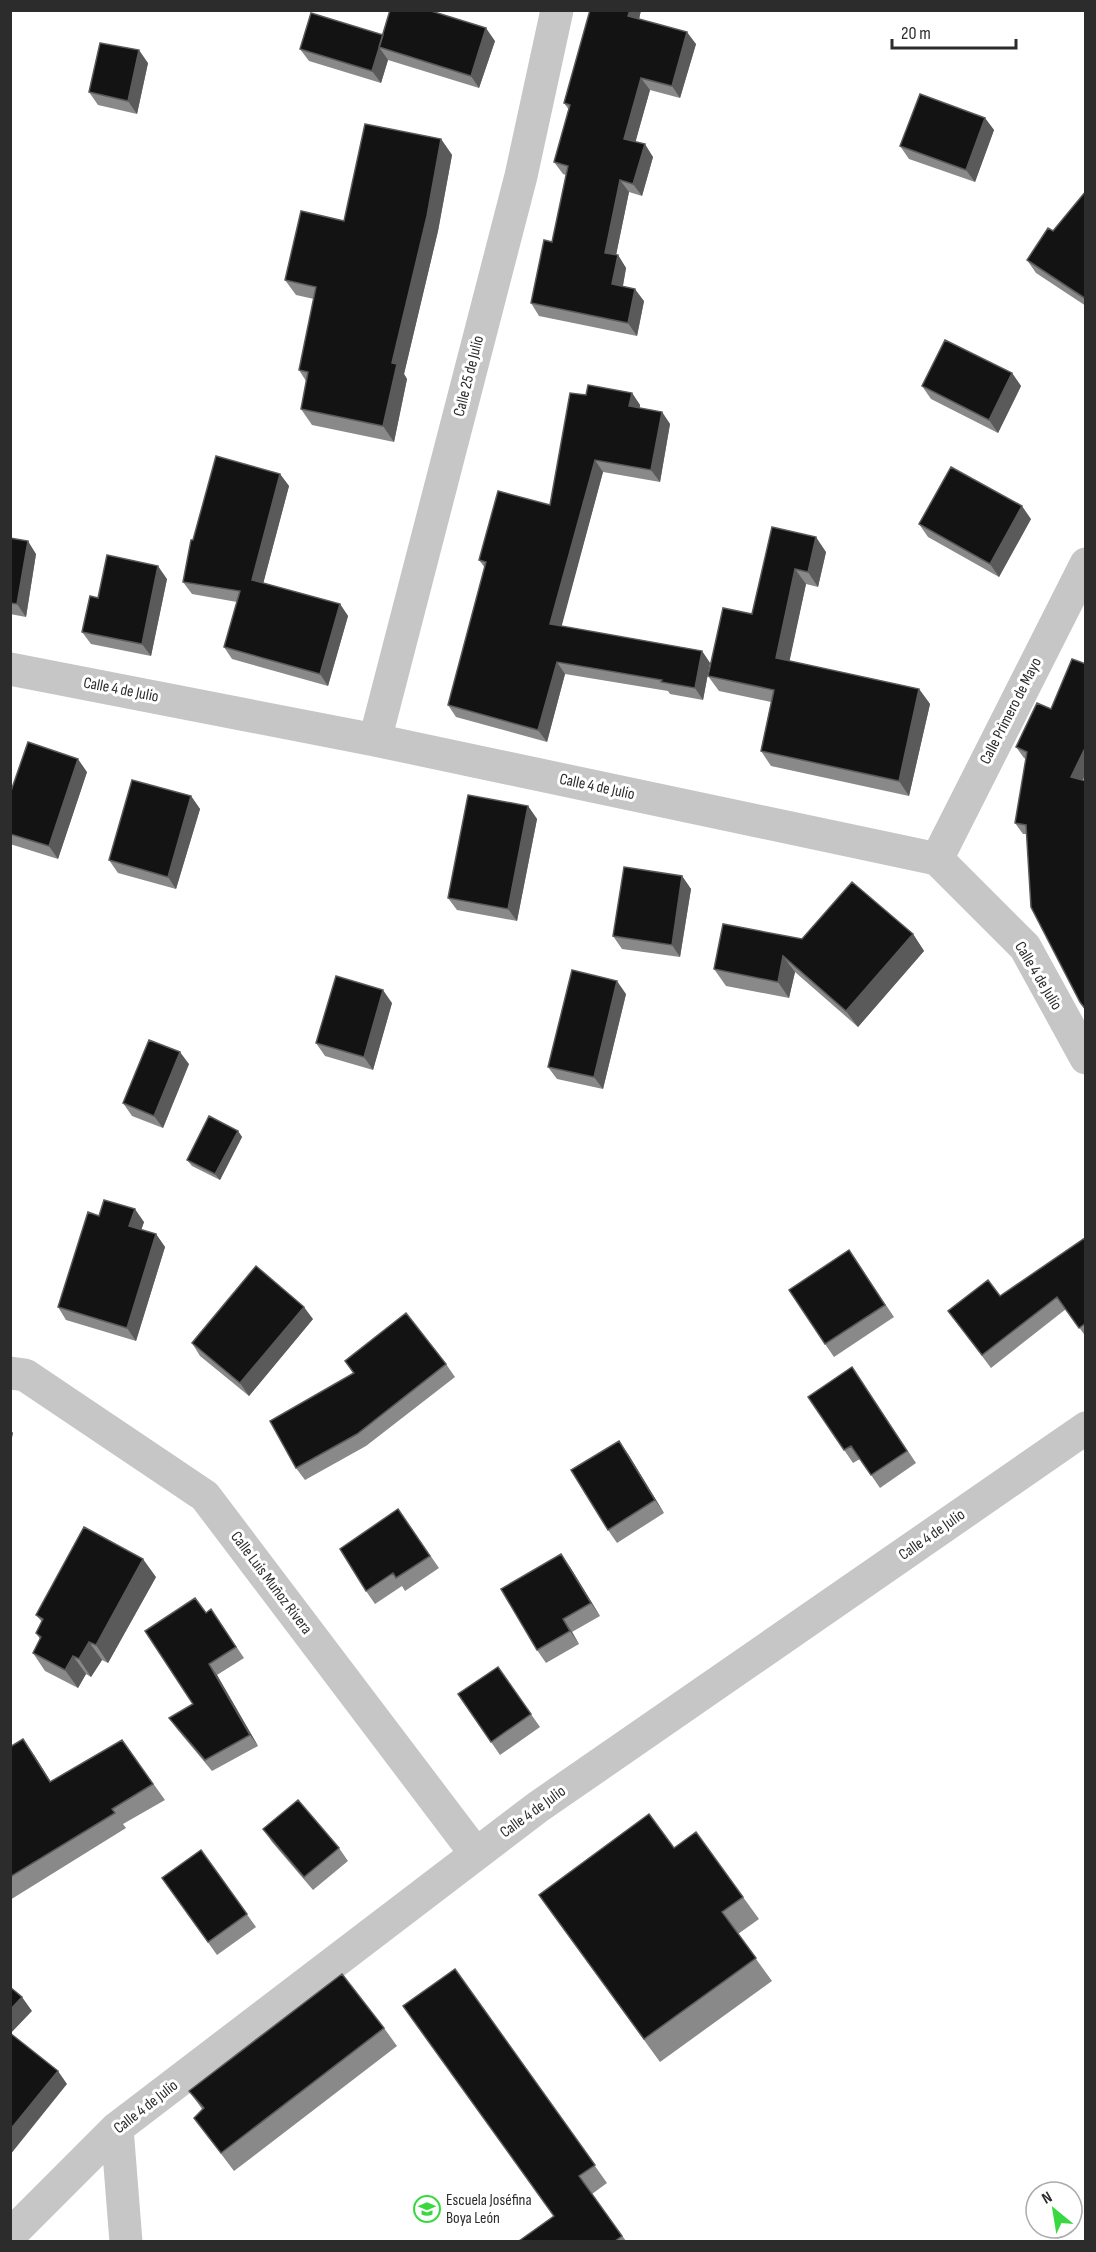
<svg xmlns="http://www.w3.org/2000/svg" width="1096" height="2252" viewBox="0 0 1096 2252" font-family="'Sofia Sans Condensed',sans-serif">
<rect width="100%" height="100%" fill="#fff"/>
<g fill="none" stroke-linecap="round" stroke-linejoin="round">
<path stroke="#c6c6c6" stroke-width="33" d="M 10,669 L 375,740 L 937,859 L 1025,947 L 1086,1058
M 375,740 L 521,176 L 557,10
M 937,859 L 1086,564
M 10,1373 L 25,1375 L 205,1496 L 476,1854
M 117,2128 L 126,2242
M 10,2235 L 117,2128 L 538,1807 L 1086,1428"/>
</g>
<path fill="#898989" d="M 590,10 L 641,10 L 639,19 L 696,44 L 680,98 L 650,90 L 635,142 L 653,157 L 642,196 L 629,192 L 616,255 L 618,255 L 626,268 L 623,286 L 644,301 L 637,336 L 539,316 L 531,303 L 552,242 L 566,175 L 563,174 L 554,162 L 569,110 L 564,103 Z
M 383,35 L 495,41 L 479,88 L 388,60 L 381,83 L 309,61 L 300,49 Z
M 148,63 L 137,114 L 98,105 L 89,92 Z
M 985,118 L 994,130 L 975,182 L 909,159 L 900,146 Z
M 441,139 L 452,155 L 438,231 L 404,374 L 407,379 L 394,442 L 312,425 L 301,409 L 306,381 L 299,370 L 314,299 L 296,295 L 285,280 L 344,221 Z
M 1086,191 L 1086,306 L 1036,273 L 1027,260 L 1053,231 Z
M 1012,373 L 1021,386 L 998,433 L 931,399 L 922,386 Z
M 632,393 L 640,405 L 640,408 L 662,412 L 670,424 L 660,482 L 603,472 L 561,626 L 702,651 L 710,663 L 703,700 L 670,694 L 668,691 L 565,674 L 547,742 L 456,717 L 448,705 L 485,568 L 479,560 L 550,505 L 586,395 Z
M 280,474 L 289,486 L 263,583 L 340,604 L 348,616 L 328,686 L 232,659 L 224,647 L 237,602 L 192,594 L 183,582 L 193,540 Z
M 1031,519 L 999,577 L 928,537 L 919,524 Z
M 772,527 L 826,552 L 818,587 L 806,584 L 789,661 L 919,689 L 930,704 L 909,796 L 771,766 L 761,751 L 771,702 L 719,691 L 708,676 L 752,614 Z
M 10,538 L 36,554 L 26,617 L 10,614 Z
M 167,579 L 151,656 L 91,644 L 82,632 L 98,598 Z
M 1086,664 L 1086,774 L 1082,780 L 1086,781 L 1086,1011 L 1080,1002 L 1026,834 L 1023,834 L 1015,823 L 1026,759 L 1024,758 L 1016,747 L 1051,709 Z
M 87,772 L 58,859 L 10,844 L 10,794 Z
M 191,796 L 200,809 L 176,889 L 118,873 L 109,860 Z
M 528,806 L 537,819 L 517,921 L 457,910 L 448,898 Z
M 682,876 L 691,889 L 680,957 L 622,949 L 613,936 Z
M 913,934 L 924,951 L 858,1027 L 795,972 L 789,998 L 726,986 L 714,969 L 802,939 Z
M 626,994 L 603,1089 L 557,1079 L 548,1067 Z
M 392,1003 L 373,1070 L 325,1056 L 316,1043 Z
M 189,1064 L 163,1128 L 132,1116 L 123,1103 Z
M 238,1131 L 242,1137 L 220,1180 L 192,1166 L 187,1160 Z
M 99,1216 L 144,1222 L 141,1230 L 156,1234 L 165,1247 L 136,1341 L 66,1320 L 58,1307 Z
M 1086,1239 L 1086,1337 L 1066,1309 L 991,1368 L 948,1311 L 1000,1296 Z
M 849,1250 L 894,1317 L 834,1357 L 825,1344 Z
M 313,1319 L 249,1396 L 200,1356 L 192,1343 Z
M 345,1361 L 446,1364 L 455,1377 L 366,1446 L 305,1480 L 296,1468 L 353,1373 Z
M 852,1367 L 916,1463 L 880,1488 L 860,1459 L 853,1463 L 808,1397 Z
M 628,1454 L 664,1513 L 617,1543 L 608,1530 Z
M 398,1509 L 439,1568 L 405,1591 L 402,1586 L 375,1604 L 366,1591 Z
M 570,1567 L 600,1616 L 572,1632 L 579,1644 L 546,1663 L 537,1650 Z
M 156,1577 L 108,1663 L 102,1660 L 91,1677 L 86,1674 L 78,1688 L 45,1671 L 33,1653 L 40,1639 L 36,1633 L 42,1622 L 36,1615 Z
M 211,1609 L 244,1658 L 217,1675 L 258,1746 L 212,1771 L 177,1729 L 169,1718 L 193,1704 L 206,1613 Z
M 498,1667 L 540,1727 L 500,1755 L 458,1694 Z
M 122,1740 L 165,1800 L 123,1824 L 126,1828 L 10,1900 L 10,1747 L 34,1755 L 51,1782 Z
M 263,1829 L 339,1848 L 348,1861 L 313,1890 L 272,1842 Z
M 674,1848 L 743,1897 L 759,1919 L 738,1934 L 772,1981 L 660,2062 L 539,1895 Z
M 201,1850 L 256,1927 L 217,1955 L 162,1878 Z
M 455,1969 L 607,2183 L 592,2194 L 626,2241 L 519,2241 L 554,2216 Z
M 384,2028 L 397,2046 L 234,2171 L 194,2118 L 202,2109 L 189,2091 Z"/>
<path fill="#5a5a5a" d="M 630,10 L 641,10 L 637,29 L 628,16 Z
M 486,28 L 495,41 L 479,88 L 471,76 Z
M 687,32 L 696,44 L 680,98 L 672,86 Z
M 383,35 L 379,47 L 388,60 L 381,83 L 372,71 Z
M 139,50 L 148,63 L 137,114 L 128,101 Z
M 641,78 L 650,90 L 633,151 L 624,139 Z
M 985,118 L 994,130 L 975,182 L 966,170 Z
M 441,139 L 452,155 L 438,231 L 404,374 L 407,379 L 394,442 L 383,426 L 392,363 Z
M 645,144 L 653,157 L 642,196 L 633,184 Z
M 620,180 L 629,192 L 614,265 L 605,253 Z
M 618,255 L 626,268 L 621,296 L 612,284 Z
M 635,289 L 644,301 L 637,336 L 628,323 Z
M 1012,373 L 1021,386 L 998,433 L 989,420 Z
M 632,393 L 640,405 L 637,418 L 629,406 Z
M 662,412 L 670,424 L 660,482 L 651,470 Z
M 595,460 L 603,472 L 559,636 L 550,624 Z
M 280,474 L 289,486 L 261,592 L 252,580 Z
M 1022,506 L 1031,519 L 999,577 L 990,564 Z
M 816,537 L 826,552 L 818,587 L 808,572 Z
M 28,541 L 36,554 L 26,617 L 17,604 Z
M 158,566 L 167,579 L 151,656 L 142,644 Z
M 795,569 L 806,584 L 787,673 L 776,658 Z
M 340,604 L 348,616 L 328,686 L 320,674 Z
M 702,651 L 710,663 L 703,700 L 695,688 Z
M 557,662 L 565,674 L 547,742 L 538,730 Z
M 919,689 L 930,704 L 909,796 L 899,781 Z
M 1086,746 L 1086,774 L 1079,788 L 1071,777 Z
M 78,759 L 87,772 L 58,859 L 49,846 Z
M 191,796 L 200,809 L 176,889 L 168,877 Z
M 528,806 L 537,819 L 517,921 L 508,909 Z
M 682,876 L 691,889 L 680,957 L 672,945 Z
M 913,934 L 924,951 L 858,1027 L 846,1011 Z
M 783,956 L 795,972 L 789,998 L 778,982 Z
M 617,981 L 626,994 L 603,1089 L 594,1077 Z
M 383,990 L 392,1003 L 373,1070 L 364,1057 Z
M 180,1052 L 189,1064 L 163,1128 L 154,1116 Z
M 238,1131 L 242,1137 L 220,1180 L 215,1174 Z
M 135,1209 L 144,1222 L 138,1239 L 129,1226 Z
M 156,1234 L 165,1247 L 136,1341 L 127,1328 Z
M 304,1307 L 313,1319 L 249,1396 L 240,1383 Z
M 10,1429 L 13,1433 L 10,1447 Z
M 619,1441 L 628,1454 L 664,1513 L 655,1500 Z
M 561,1554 L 570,1567 L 600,1616 L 591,1603 Z
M 143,1559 L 156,1577 L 108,1663 L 96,1645 Z
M 563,1619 L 572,1632 L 579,1644 L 570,1631 Z
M 89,1642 L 102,1660 L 91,1677 L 79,1659 Z
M 73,1656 L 86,1674 L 78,1688 L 65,1670 Z
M 209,1664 L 217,1675 L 258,1746 L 250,1735 Z
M 23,1739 L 34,1755 L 61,1798 L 50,1782 Z
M 22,1997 L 32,2011 L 10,2034 L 10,2010 Z
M 58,2071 L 67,2084 L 10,2155 L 10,2130 Z"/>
<path fill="#131313" stroke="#5a5a5a" stroke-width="1.5" d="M 390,10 L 428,10 L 486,28 L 471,76 L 379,47 Z
M 590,10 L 630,10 L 628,16 L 687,32 L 672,86 L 641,78 L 624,139 L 645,144 L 633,184 L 620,180 L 605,253 L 618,255 L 612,284 L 635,289 L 628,323 L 531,303 L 544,240 L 552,242 L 568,166 L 554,162 L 570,105 L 564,103 Z
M 311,13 L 383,35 L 372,71 L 300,49 Z
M 100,43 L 139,50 L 128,101 L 89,92 Z
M 920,94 L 985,118 L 966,170 L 900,146 Z
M 365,124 L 441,139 L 427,216 L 392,363 L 397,364 L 383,426 L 301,409 L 308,372 L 299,370 L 316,287 L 285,280 L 301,211 L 344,221 Z
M 1086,191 L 1086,299 L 1027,260 L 1048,228 L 1053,231 Z
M 945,340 L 1012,373 L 989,420 L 922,386 Z
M 588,385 L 632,393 L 629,406 L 662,412 L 651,470 L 595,460 L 550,624 L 702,651 L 695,688 L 661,682 L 662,680 L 557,662 L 538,730 L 448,705 L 486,562 L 479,560 L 498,491 L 550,505 L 570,393 L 586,395 Z
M 216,456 L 280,474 L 252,580 L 340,604 L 320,674 L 224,647 L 240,591 L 183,582 L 191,540 L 193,540 Z
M 951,467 L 1022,506 L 990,564 L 919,524 Z
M 772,527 L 816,537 L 808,572 L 795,569 L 776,658 L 919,689 L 899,781 L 761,751 L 774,690 L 708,676 L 723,608 L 752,614 Z
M 10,538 L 28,541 L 17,604 L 10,603 Z
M 107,555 L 158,566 L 142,644 L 82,632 L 90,596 L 98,598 Z
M 1072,659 L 1086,664 L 1086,746 L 1071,777 L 1086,781 L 1086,1010 L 1080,1002 L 1031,907 L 1026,825 L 1015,823 L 1027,752 L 1016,747 L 1037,703 L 1051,709 Z
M 28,742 L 78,759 L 49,846 L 10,834 L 10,794 Z
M 132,780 L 191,796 L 168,877 L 109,860 Z
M 468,795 L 528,806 L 508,909 L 448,898 Z
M 624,867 L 682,876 L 672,945 L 613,936 Z
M 852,882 L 913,934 L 846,1011 L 783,956 L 778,982 L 714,969 L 723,924 L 802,939 Z
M 572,970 L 617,981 L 594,1077 L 548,1067 Z
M 336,976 L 383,990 L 364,1057 L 316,1043 Z
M 149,1040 L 180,1052 L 154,1116 L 123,1103 Z
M 209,1116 L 238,1131 L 215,1174 L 187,1160 Z
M 104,1200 L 135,1209 L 129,1226 L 156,1234 L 127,1328 L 58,1307 L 88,1212 L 99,1216 Z
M 1085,1238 L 1086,1323 L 1079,1328 L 1057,1297 L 982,1355 L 948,1311 L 988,1280 L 1000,1296 Z
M 849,1250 L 885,1305 L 825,1344 L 789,1290 Z
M 256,1266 L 304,1307 L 240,1383 L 192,1343 Z
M 406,1313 L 446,1364 L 357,1434 L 296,1468 L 270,1421 L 354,1373 L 345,1361 Z
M 852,1367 L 907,1451 L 871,1475 L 851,1446 L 844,1450 L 808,1397 Z
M 619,1441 L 655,1500 L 608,1530 L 571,1470 Z
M 398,1509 L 430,1556 L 396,1578 L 393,1573 L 366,1591 L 340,1549 Z
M 84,1527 L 143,1559 L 96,1645 L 89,1642 L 79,1659 L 73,1656 L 65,1670 L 33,1653 L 41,1637 L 36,1633 L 43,1619 L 36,1615 Z
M 561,1554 L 591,1603 L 563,1619 L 570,1631 L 537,1650 L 501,1589 Z
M 195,1598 L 206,1613 L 211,1609 L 236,1647 L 209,1664 L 250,1735 L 205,1760 L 169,1718 L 193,1704 L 145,1631 Z
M 498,1667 L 531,1714 L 491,1742 L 458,1694 Z
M 23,1739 L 50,1782 L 122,1740 L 153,1784 L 112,1809 L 115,1813 L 10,1877 L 10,1747 Z
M 298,1800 L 339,1848 L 304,1877 L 263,1829 Z
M 649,1814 L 674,1848 L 696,1832 L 743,1897 L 722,1912 L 756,1958 L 644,2039 L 539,1895 Z
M 201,1850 L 247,1914 L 208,1942 L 162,1878 Z
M 455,1969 L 595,2165 L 579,2176 L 622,2236 L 615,2241 L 519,2241 L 554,2216 L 403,2006 Z
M 342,1974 L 384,2028 L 221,2153 L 194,2118 L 204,2108 L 189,2091 Z
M 10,1987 L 22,1997 L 10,2010 Z
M 10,2033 L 58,2071 L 10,2130 Z"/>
<defs>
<symbol id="school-ring" viewBox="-11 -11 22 22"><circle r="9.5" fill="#fff" stroke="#38d940" stroke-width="1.5"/><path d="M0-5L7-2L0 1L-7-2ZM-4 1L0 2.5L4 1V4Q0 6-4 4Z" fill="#38d940"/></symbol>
</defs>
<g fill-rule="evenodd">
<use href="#school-ring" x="412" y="2194" width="30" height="30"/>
</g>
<g text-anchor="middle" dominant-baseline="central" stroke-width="6" stroke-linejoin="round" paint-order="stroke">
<g font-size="16" fill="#2c2c2c" stroke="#fff">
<text transform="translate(469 376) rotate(-76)">Calle 25 de Julio</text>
<text transform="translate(121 690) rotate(11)">Calle 4 de Julio</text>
<text transform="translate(1011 711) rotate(-63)">Calle Primero de Mayo</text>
<text transform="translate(597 787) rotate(12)">Calle 4 de Julio</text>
<text transform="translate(1038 976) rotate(59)">Calle 4 de Julio</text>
<text transform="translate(932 1535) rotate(-35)">Calle 4 de Julio</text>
<text transform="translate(271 1583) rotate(53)">Calle Luis Muñoz Rivera</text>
<text transform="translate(533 1812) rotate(-36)">Calle 4 de Julio</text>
<text transform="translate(146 2107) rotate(-38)">Calle 4 de Julio</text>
</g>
<g font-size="16" fill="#2c2c2c" stroke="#fff" text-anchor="start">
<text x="446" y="2200">Escuela Joséfina<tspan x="446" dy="18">Boya León</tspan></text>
</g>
</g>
<rect width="1096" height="2252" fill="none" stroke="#2c2c2c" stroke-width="24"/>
<g transform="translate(1054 2210) rotate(330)"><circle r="28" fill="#ffffff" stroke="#ababab" stroke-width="1.5"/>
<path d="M0-4.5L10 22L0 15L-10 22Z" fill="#38d940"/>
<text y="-9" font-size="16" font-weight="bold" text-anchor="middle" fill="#2c2c2c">N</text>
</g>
<path d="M892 39v9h124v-9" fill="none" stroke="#2c2c2c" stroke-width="3"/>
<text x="901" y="39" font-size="18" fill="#2c2c2c" stroke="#ffffff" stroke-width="4.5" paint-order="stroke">20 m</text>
</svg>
